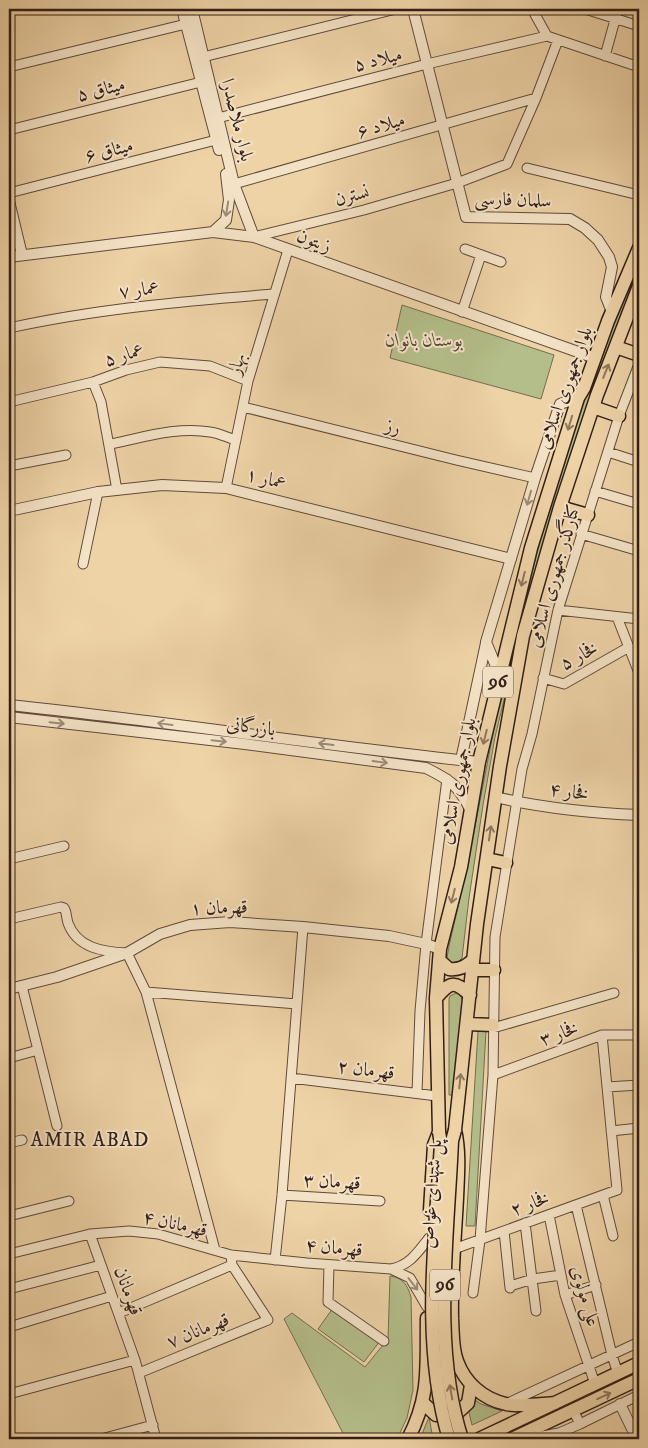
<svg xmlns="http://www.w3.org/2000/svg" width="648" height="1448" viewBox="0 0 648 1448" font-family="'IM FELL DW Pica',Amiri,serif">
<rect width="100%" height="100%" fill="#eed3a7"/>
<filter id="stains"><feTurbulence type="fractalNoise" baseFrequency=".004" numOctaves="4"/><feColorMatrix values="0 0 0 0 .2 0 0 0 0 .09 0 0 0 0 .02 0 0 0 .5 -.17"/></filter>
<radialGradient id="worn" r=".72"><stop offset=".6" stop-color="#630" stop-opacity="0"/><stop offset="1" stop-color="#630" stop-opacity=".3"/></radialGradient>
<path fill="#b4be8a" stroke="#736e50" d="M 639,259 L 639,272 L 591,394 L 526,609 L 495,737 L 483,805 L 469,898 L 462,958 L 456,964 L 450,964 L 447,958 L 449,946 L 467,868 L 504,677 L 544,527 L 568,447 L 601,354 Z
M 402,305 L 554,355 L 541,399 L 390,358 Z
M 456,993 L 460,995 L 463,1002 L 453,1095 L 449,1095 L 449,999 L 450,996 Z
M 478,1031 L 486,1031 L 475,1226 L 466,1226 Z
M 390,1276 C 403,1278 407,1284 411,1297 L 413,1390 L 407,1418 L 397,1439 L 346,1439 L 284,1319 L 292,1313 L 365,1367 L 388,1339 Z
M 333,1308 L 380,1341 L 364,1362 L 318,1329 Z
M 464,1392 L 481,1404 L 502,1411 L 472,1425 Z
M 429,1417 L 433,1439 L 420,1439 Z"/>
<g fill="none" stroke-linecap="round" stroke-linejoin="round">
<defs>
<path id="minor" d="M 532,9 L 547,36 L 639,67
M 585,9 L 639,26
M 605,56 L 618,9
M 203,57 L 396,9
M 9,67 L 186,24
M 218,118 L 427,64 L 547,36
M 9,130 L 201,82
M 527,168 L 639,195
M 234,184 L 536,98
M 9,193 L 216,140
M 254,237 L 364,210 L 457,183 L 507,164 L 536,98 L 558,40
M 465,249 L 501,262
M 462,312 L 481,255
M 9,328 C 96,309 185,301 274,294
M 93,382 L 101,402 L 117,490
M 9,402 L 93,382 L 126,370 L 160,362 L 210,366 L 248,381
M 243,407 L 456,460 L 535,478
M 110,444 C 141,438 178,426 210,432 C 219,433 228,438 236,440
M 608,452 L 639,462
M 9,466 L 66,455
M 226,488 L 248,381 L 288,250
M 595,491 L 639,504
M 581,534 L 639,551
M 83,564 L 98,492
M 558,610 L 639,619
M 617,617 L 639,673
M 543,678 L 564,684 L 629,647
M 9,859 L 64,846
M 9,919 L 61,907 L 64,908 C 67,912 66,917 68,923 C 77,948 103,952 127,953 L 146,992 L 215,1250
M 22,986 L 57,1126
M 146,992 L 297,1004
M 493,1028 L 614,993
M 9,1058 L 38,1050
M 493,1075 L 602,1035 L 639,1035
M 291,1078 L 437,1096
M 607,1087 L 639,1085
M 417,1093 L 420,1011 L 426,944 L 447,779
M 611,1131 L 639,1128
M 9,1143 L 22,1140
M 282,1195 L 380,1201
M 603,1195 L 613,1236
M 576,1205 L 612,1355 L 618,1374
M 549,1215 L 565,1295 L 595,1384
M 9,1216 L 69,1201
M 525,1223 L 536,1311
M 504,1231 L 510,1288
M 90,1234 L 135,1360 L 156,1439
M 454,1249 L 617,1190 L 602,1035
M 9,1254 L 90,1234 L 129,1231 L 158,1234 L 231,1255 L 307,1263 L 391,1269 L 410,1278 L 427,1307
M 275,1260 L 282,1195 L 303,927
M 329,1265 L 328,1302 L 384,1341
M 391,1269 C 410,1265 418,1252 429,1238
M 510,1286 L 533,1279 L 561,1275
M 9,1289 L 101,1265
M 473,1293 L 480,1240 L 493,1075 L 495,937 L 522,769 L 532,734 L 558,610 L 619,416 L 639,364
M 565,1295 L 596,1285
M 119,1313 L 232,1265
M 9,1327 L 112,1296
M 139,1373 L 268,1320 L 232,1265 L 231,1255
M 9,1394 L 135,1360
M 506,1404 L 639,1342
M 580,1424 L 639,1395
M 101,1439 L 153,1425
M 526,1439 L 559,1433
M 562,1439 L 559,1433 L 580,1424 L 573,1410"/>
<path id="tertiary" d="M 182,9 L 219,150
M 192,9 L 234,184 L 254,237
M 413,9 L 466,217 L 570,219 L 585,228 L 598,240 L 609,257 L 612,267 L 606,297 L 612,312
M 9,201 L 22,255
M 213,232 L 226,220 L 229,200 L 226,174
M 9,257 L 213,232 L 254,237 L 595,358
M 9,511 L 98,492 L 162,485 L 226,488 L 511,559
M 500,676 L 486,642 L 535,478 L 560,404 L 578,398
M 9,705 C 166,721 322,746 479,762
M 9,717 L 245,744 L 426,768 C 450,780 458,785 470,809
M 461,760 L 486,643
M 495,797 C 543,808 591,813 639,815
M 9,989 L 57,977 L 127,953 L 160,934 L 190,925 L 230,922 L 303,927 L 389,936 L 426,944 L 440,949
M 620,1404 L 637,1439"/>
<path id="primary" d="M 616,347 L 639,355
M 593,407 L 619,416
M 560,507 L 588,515
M 487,859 L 506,863
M 439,960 L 449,969 C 459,970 465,967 473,960
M 472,970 L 494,970
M 436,998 C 450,982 454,980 470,995
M 467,1024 L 493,1025
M 430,1210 L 434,1145 L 439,1132 L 436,998 L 440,949 L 461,867 L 479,762 L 531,548 L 578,398 L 584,388 L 608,321 L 639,248
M 423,1403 L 436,1415 L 455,1415 L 468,1403 L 471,1385
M 555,1403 C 539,1404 522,1407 506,1404 C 483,1399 465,1383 457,1361 C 452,1348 453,1333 452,1319 C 451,1279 455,1238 457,1198 C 458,1175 460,1152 455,1130 L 477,924 L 500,766 L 523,636 L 560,507 L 597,395 L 639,286
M 408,1439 C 431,1395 426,1365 427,1318
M 479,1439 L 639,1363
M 512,1439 L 639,1379"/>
</defs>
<use href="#minor" stroke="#614b3b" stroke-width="11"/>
<use href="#tertiary" stroke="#614b3b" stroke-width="12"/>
<use href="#primary" stroke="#321e17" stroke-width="15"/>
<use href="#minor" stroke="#f4e2c6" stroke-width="9"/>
<use href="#tertiary" stroke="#f4e2c6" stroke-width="10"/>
<use href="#primary" stroke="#eed3a7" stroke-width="12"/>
<defs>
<path id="primary-bridge" d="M 455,1130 L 452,1141 C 448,1236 432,1347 462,1439
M 439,1132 L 441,1144 C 435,1241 421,1344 449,1439"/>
</defs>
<use href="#primary-bridge" stroke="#321e17" stroke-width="15" stroke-linecap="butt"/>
<use href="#primary-bridge" stroke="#eed3a7" stroke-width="12"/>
</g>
<defs><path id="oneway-shaft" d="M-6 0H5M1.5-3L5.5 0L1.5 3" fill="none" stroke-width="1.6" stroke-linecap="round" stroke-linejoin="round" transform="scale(1.25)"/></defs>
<g stroke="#9d8a77">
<use href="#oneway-shaft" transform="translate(227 209) rotate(99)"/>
<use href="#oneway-shaft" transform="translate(529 498) rotate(106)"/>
<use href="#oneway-shaft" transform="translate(57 723) rotate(6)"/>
<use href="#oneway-shaft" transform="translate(165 724) rotate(-172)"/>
<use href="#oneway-shaft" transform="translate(219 741) rotate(6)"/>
<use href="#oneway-shaft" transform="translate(326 744) rotate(-173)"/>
<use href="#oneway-shaft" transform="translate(380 762) rotate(8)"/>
<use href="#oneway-shaft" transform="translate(413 1284) rotate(52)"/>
</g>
<g stroke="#90785f">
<use href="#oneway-shaft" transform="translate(606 371) rotate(-68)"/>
<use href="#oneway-shaft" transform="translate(570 423) rotate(107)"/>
<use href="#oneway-shaft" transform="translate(523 579) rotate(104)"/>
<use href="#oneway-shaft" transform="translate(485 737) rotate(104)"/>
<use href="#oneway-shaft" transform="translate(490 833) rotate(-82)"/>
<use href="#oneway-shaft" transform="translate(453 896) rotate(104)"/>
<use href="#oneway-shaft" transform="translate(460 1081) rotate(-84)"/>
<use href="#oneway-shaft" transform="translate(451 1392) rotate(-100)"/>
<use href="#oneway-shaft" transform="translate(604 1396) rotate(-25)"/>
</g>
<g text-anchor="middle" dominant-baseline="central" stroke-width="4" stroke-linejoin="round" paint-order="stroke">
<g fill="#f4e2c6" stroke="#6c594c" stroke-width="1">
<rect x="483" y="666.5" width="30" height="31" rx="4"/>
<rect x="430" y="1269.5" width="30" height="31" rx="4"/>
</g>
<g font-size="18" font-weight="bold" fill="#321e17">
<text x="498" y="682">96</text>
<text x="445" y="1285">96</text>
</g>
<g font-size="19" fill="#321e17" stroke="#f4e2c6">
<text transform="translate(378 60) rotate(-14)">میلاد ۵</text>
<text transform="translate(101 90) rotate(-14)">میثاق ۵</text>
<text transform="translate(237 120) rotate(76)">بلوار ملاصدرا</text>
<text transform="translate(381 126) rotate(-16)">میلاد ۶</text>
<text transform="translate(109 151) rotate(-14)">میثاق ۶</text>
<text transform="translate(352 196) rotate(-15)">نسترن</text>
<text transform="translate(513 200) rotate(2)">سلمان فارسی</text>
<text transform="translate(314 241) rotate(20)">زیتون</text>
<text transform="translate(139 290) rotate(-7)">عمار ۷</text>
<text transform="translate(124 355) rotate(-17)">عمار ۵</text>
<text transform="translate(237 364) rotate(-74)">بهار</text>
<text transform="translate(565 388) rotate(-70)">بلوار جمهوری اسلامی</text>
<text transform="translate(393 427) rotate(15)">رز</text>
<text transform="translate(266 479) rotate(13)">عمار ۱</text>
<text transform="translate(554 576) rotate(-74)">کنارگذر جمهوری اسلامی</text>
<text transform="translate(579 656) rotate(-28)">فخار ۵</text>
<text transform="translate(251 727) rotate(7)">بازرگانی</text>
<text transform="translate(458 781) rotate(-79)">بلوار جمهوری اسلامی</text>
<text transform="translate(569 792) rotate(8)">فخار ۴</text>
<text transform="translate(219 908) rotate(-2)">قهرمان ۱</text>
<text transform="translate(559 1034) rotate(-20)">فخار ۳</text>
<text transform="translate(366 1070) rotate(7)">قهرمان ۲</text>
<text transform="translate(332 1182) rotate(3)">قهرمان ۳</text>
<text transform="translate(432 1194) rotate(-86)">پل شهدای غواص</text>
<text transform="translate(530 1204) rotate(-20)">فخار ۲</text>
<text transform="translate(175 1224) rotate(12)">قهرمانان ۴</text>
<text transform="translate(334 1248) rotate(5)">قهرمان ۴</text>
<text transform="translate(128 1291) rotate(70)">قهرمانان</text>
<text transform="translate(585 1296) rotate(74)">علی مولوی</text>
<text transform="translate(198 1331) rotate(-22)">قهرمانان ۷</text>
</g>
<g font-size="19" font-style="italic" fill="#524634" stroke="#f4e2c6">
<text x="424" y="340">بوستان بانوان</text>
</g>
<g font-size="20" letter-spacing="1" fill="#321e17" stroke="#f4e2c6">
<text x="90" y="1140">AMIR ABAD</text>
</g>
</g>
<rect width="648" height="1448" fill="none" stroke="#eed3a7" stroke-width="30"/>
<rect x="10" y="10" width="628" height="1428" fill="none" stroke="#321e17" stroke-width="2.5"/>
<rect x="15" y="15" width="618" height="1418" fill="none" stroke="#321e17"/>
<rect width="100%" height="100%" filter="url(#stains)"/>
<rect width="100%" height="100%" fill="url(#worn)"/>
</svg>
